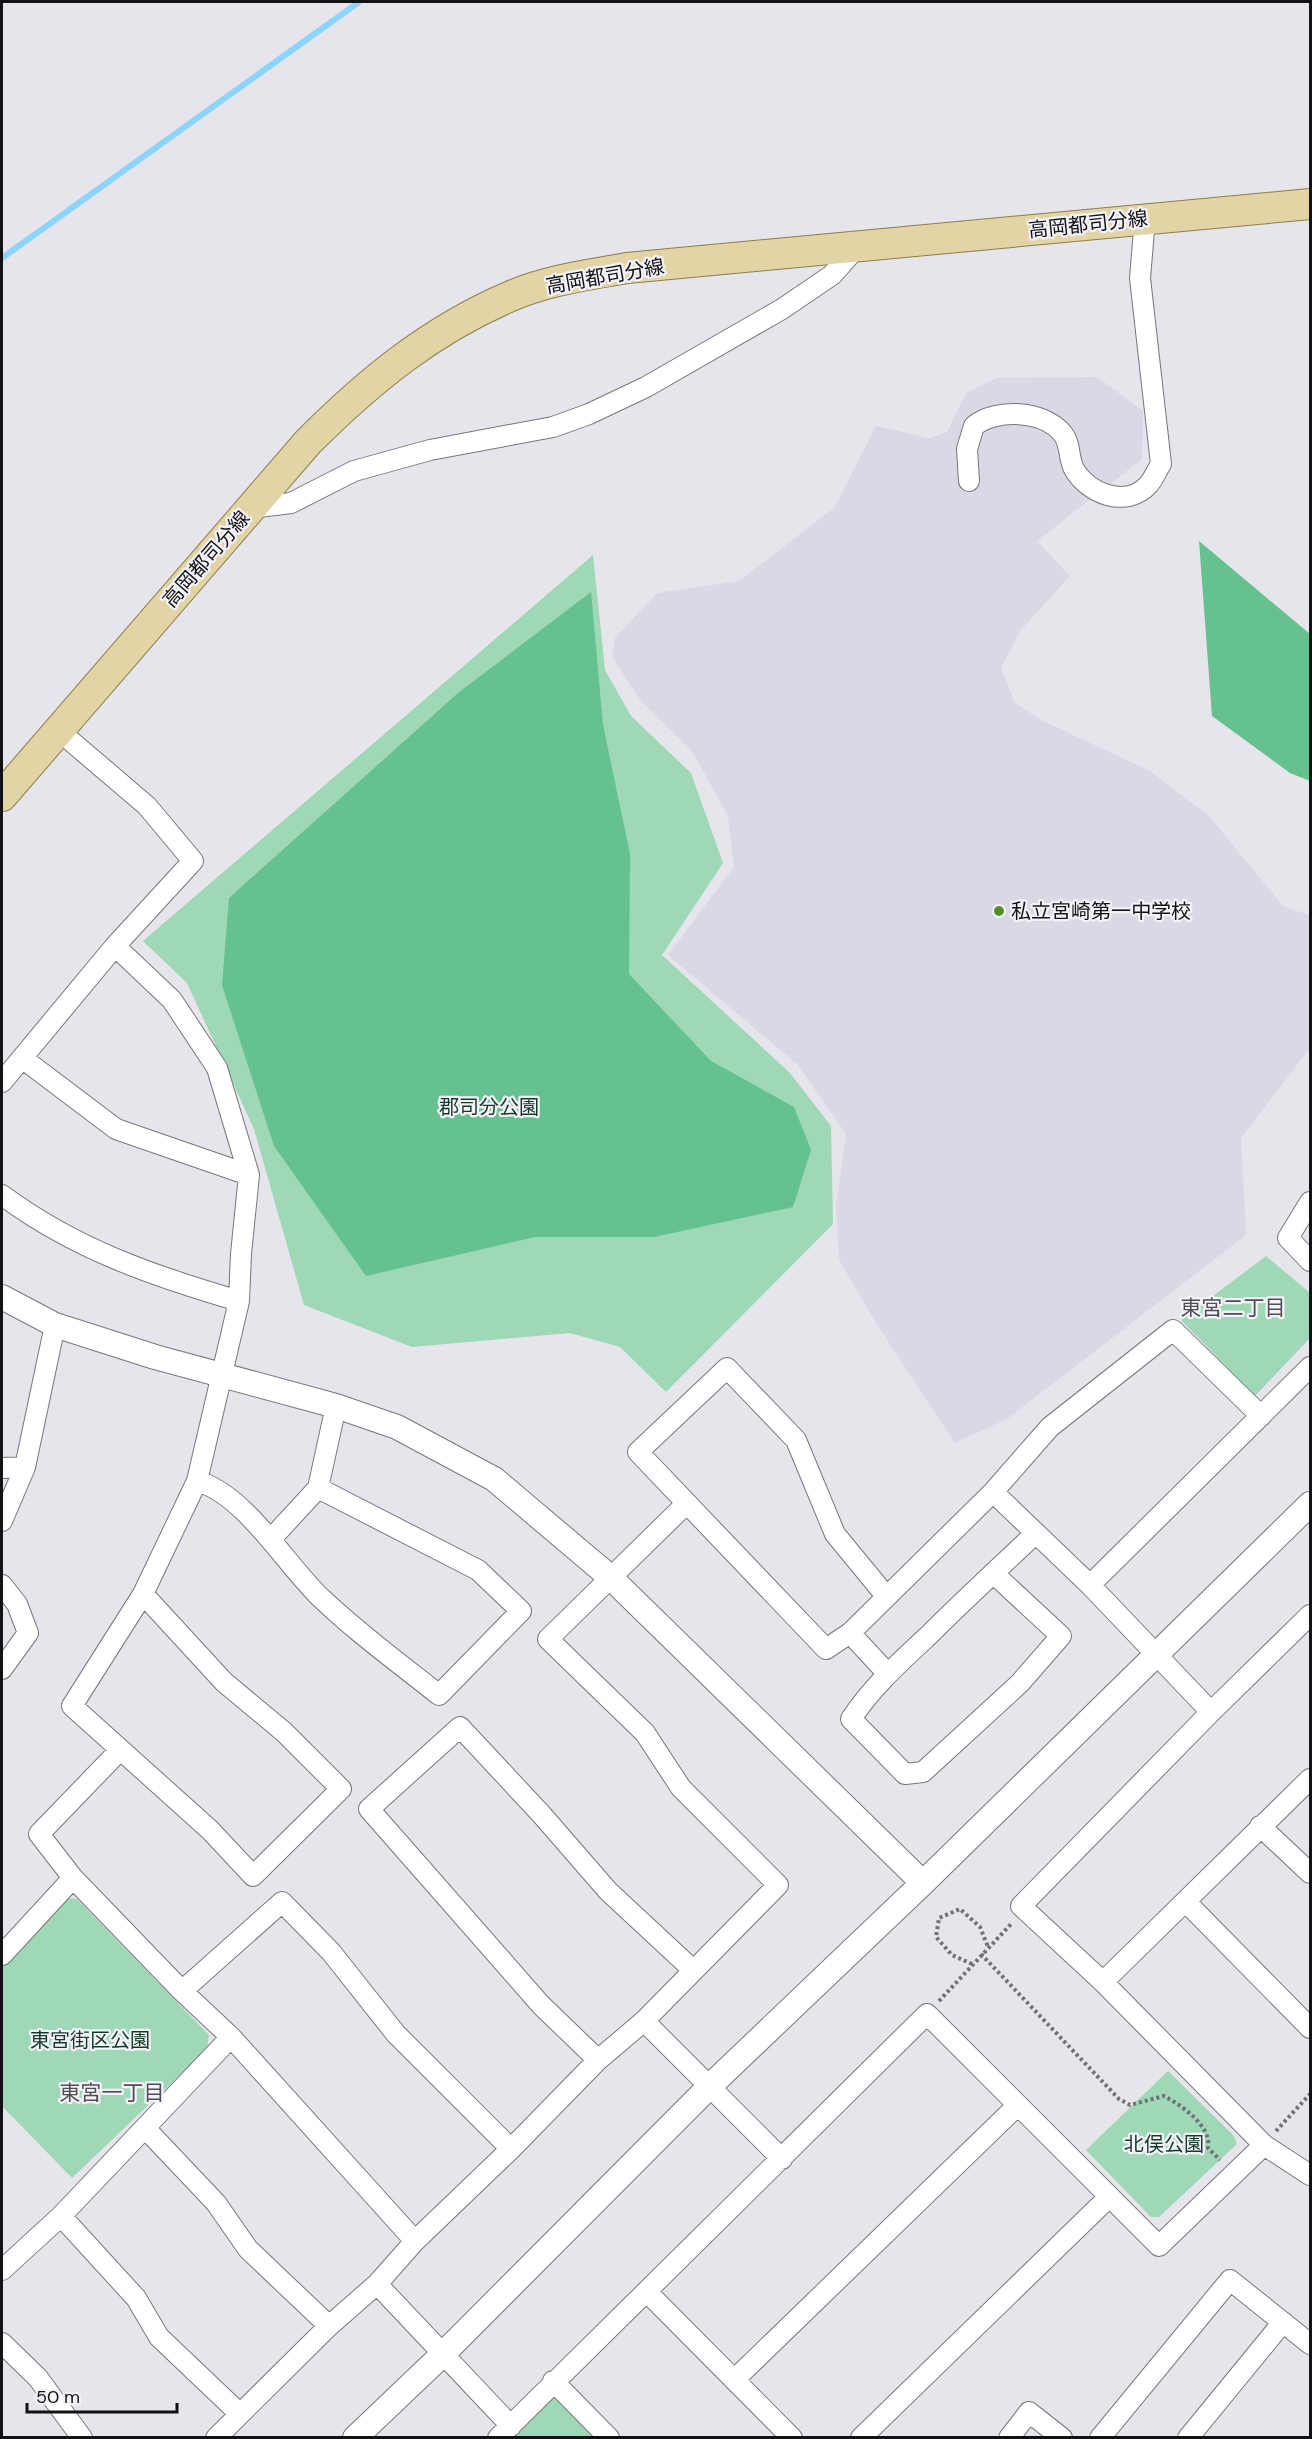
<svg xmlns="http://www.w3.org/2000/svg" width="1312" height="2439" viewBox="0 0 1312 2439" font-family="'DM Sans','Noto Sans JP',sans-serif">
<rect width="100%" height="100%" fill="#e6e5eb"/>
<path fill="#dbd8e6" d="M 1097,377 L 1143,411 L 1142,459 L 1037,541 L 1070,576 L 1020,631 L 1001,668 L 1015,703 L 1043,721 L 1150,771 L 1209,816 L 1284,907 L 1310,915 L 1310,1048 L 1241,1138 L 1246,1235 L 1007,1419 L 955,1443 L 876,1323 L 839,1260 L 836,1206 L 846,1134 L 798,1065 L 668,955 L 734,867 L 728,816 L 692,751 L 641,701 L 612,657 L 615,638 L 657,593 L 739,581 L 834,508 L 876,426 L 929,438 L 947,432 L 966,393 L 996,378 Z"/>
<path fill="#9ed8b6" d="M 593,555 L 605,670 L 631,716 L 691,773 L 723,863 L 662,955 L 790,1073 L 831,1126 L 833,1224 L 666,1392 L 620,1347 L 570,1333 L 412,1347 L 304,1305 L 254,1129 L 187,983 L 143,941 Z
M 1266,1256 L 1310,1293 L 1310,1338 L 1255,1396 L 1181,1320 Z
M 66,1898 L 77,1899 L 209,2035 L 207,2049 L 72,2178 L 2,2106 L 2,1967 Z
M 1168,2071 L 1234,2136 L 1237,2144 L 1159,2217 L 1151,2217 L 1086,2150 Z
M 553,2392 L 597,2438 L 510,2438 Z"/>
<path fill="#65c190" d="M 1199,541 L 1310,634 L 1310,781 L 1290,773 L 1212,716 Z
M 591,592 L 603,725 L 630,854 L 629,974 L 711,1061 L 794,1107 L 811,1150 L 793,1207 L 654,1237 L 535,1237 L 366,1276 L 274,1146 L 222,985 L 229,898 L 458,693 Z"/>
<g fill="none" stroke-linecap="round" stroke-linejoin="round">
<path stroke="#8bd4fb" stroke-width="6" d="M 2,258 L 359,2"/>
<defs>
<path id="minor" d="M 969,481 L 967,449 L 974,426 C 996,408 1044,410 1063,434 C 1071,444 1068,458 1074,469 C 1088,494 1127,509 1149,484 C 1154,478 1157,470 1161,464 L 1140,278 L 1145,218
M 252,508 L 291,503 L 354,471 L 430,450 L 553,427 L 589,414 L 646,387 L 782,309 L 832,275 L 857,247
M 115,946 L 172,1000 L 217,1068 L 249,1175 L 241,1254 L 239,1301 L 197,1481 L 143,1594 L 72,1706 L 210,1830 L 253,1876 L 341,1789 L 284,1732 L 224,1682 L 143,1594
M 22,1058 L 116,1129 L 249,1175
M 2,1082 L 115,946 L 193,861 L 147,806 L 58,730
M 2,1195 C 75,1249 153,1276 239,1301
M 1310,1202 L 1288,1238 L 1310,1261
M 2,1468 L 25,1467
M 197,1481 C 244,1494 285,1563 319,1596 C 356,1632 399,1663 439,1695 L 521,1611 L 478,1570 L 318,1488
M 993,1492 L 1090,1585 L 1211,1712
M 2,1521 L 25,1467 L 55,1325
M 271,1539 L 318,1488 L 336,1406
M 993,1573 L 1061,1636 L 1020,1683 L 923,1772 L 905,1774 L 851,1719 C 872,1687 901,1661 929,1635 C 964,1600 1000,1567 1036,1533
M 2,1585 L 17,1604 L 28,1633 L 2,1669
M 1090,1585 L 1310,1367
M 886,1596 L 835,1534 L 796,1440 L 727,1368 L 638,1452 L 826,1649 L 850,1633 L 993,1492 L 1050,1427 L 1173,1330 L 1261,1416
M 1310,1615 L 1211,1712 L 1021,1906 L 1103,1982 L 1264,2145 L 1310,2175
M 850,1633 L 888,1674
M 120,1750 L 39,1834 L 73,1878 L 182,1991 L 231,2037 L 415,2241
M 1260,1826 L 1310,1873
M 1186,1902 L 1310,2028
M 2,1955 L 73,1878
M 1103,1982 L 1310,1779
M 182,1991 L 282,1902 L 331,1952 L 396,2034 L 511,2149
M 644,2021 L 782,2159
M 598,2060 L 541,2005 L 369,1809 L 460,1727 L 542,1815 L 608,1891 L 693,1970
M 145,2128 L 216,2203 L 248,2249 L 329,2326
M 61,2216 L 136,2298 L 159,2337 L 240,2414
M 2,2270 L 61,2216 L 231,2037
M 377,2284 L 511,2426
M 647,2292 L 792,2438
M 2,2343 L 38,2378 L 82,2438
M 734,2380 L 1018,2105
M 553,2381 L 609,2438
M 216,2438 L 329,2326 L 377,2284 L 415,2241 L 511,2149 L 598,2060 L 644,2021 L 778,1885 L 681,1788 L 645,1733 L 548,1639 L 686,1504
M 498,2438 L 927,2014 L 1159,2246 L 1264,2145
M 861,2438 L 1109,2197
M 1009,2438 L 1029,2412 L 1062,2438
M 1100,2438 L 1230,2280 L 1310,2344
M 1188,2438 L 1283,2322"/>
<path id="tertiary" d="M 2,1297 L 55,1325 L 155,1357 L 336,1406 L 397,1427 L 494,1479 L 610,1577 L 923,1883
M 355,2438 L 442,2355 L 710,2086 L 923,1883 L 1310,1504"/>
<path id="primary" d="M 2,796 L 308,442 C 369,381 431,330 511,296 C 548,280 589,275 627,268 L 1310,204"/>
</defs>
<use href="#minor" stroke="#78767c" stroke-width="22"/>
<use href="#tertiary" stroke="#78767c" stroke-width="26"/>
<use href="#primary" stroke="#8c7e4a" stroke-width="32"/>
<path stroke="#717074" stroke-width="4" stroke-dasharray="3 3" stroke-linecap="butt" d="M 981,1954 L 1119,2099 L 1130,2105 L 1164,2096 C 1181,2105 1212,2126 1208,2148 L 1220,2160
M 972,1964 L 952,1955 L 936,1937 L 939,1918 L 960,1909 L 980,1927 L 988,1947
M 939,2001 L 1012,1923
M 1276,2131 L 1310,2094"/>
<use href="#minor" stroke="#fff" stroke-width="20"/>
<use href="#tertiary" stroke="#fff" stroke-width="24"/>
<use href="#primary" stroke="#e2d4a4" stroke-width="30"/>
</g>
<circle fill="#568e2a" stroke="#f3f2f9" stroke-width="2" cx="999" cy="911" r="6"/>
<g text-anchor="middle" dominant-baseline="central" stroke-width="4.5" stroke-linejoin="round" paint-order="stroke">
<g font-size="20" fill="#121113" stroke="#f3f2f9">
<text transform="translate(1088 224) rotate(-6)">高岡都司分線</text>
<text transform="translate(605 276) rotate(-10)">高岡都司分線</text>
<text transform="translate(206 559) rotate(-49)">高岡都司分線</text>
</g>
<g font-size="20" fill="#121113" stroke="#f3f2f9" text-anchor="start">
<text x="1011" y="911">私立宮崎第一中学校</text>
</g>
<g font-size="20" fill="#143b28" stroke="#f3f2f9">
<text x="489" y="1107">郡司分公園</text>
<text x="90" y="2040">東宮街区公園</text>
<text x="1164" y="2144">北俣公園</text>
</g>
<g font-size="21" fill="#504e54" stroke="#f3f2f9">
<text x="1233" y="1308">東宮二丁目</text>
<text x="112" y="2093">東宮一丁目</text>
</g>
</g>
<rect width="1312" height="2439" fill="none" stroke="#121113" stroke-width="6"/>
<path d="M27 2403v9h150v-9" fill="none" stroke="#121113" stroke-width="3"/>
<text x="36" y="2403" font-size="18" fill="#121113" stroke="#f3f2f9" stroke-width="4.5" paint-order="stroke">50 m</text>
</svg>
